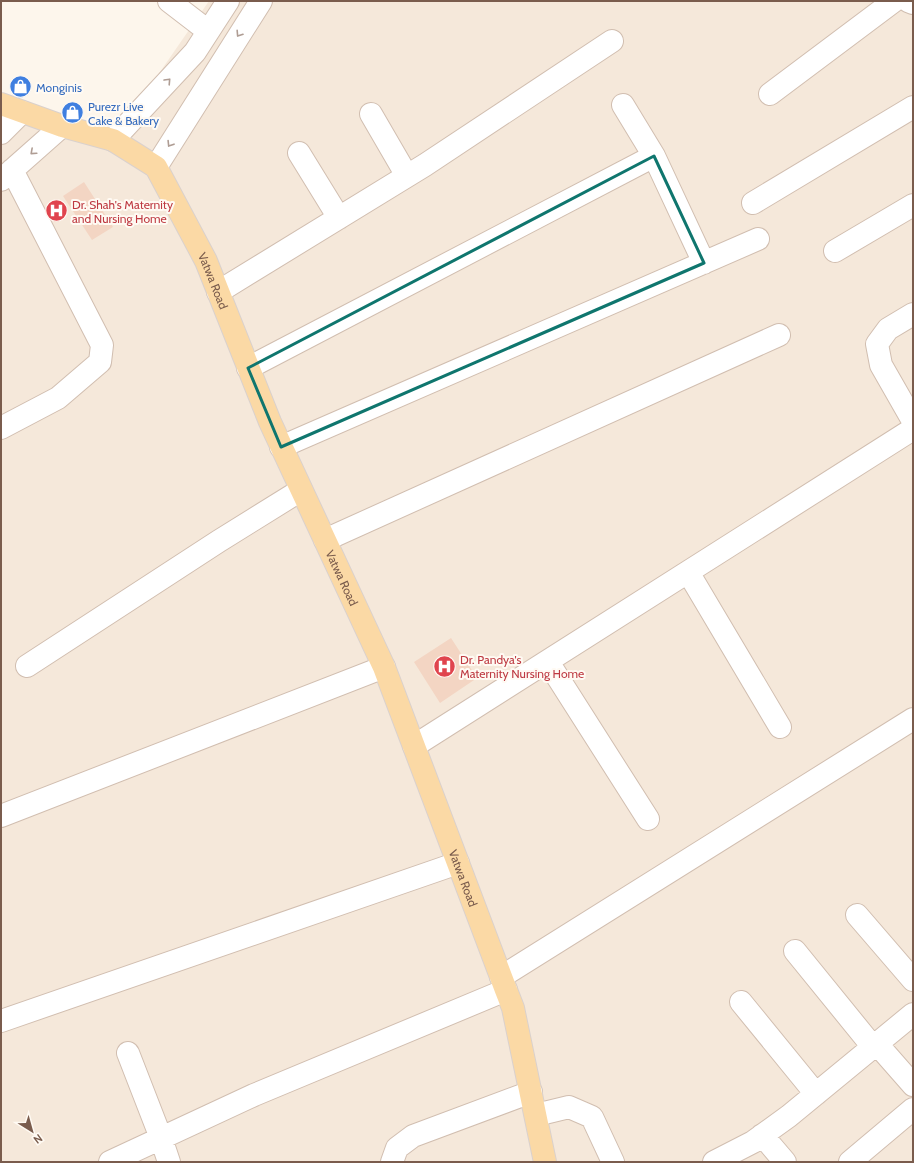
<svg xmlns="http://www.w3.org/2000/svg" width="914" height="1163" viewBox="0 0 914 1163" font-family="Cabin,sans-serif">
<rect width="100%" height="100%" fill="#fdf6ec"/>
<path fill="#f5e8da" d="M 209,1 L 913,1 L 913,1162 L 1,1162 L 1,135 L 22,112 L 113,140 Z"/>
<path fill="#f3d5c3" d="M 84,182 L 113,227 L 92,240 L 63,196 Z
M 451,638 L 477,678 L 440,703 L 414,662 Z"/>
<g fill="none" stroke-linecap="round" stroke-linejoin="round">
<defs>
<path id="minor" d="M 169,1 L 208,31
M 908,1 L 913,3
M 770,94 L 894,1
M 623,105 L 654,156 L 704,263
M 371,114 L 407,176
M 1,133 L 22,112
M 113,140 L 195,52 L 228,1
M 299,153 L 339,218
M 156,167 L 261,1
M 1,180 L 62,126
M 753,203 L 913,107
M 835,251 L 913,205
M 218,292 L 425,165 L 612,41
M 913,314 L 888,329 L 877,344 L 881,365 L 913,421
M 248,368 L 654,156
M 1,428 L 58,398 L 100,362 L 102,345 L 12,170
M 281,447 L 758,239
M 325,540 L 779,335
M 688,572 L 780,727
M 548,662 L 648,819
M 27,666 L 219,541 L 301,490
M 414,746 L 913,429
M 1,816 L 384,667
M 857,915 L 913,980
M 795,951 L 873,1047
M 501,977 L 913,719
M 741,1002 L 816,1094
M 1,1021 L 458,863
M 877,1044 L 913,1085
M 128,1053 L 161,1138 L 169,1162
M 536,1115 L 569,1107 L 592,1117 L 613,1162
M 762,1135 L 785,1162
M 110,1162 L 254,1095 L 506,990
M 392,1162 L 397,1148 L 413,1136 L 531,1092
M 714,1162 L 753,1142 L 789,1116 L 913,1014
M 850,1162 L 913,1109"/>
<g id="major">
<path id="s1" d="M 1,104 L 62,126 L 113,140 L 156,167 L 206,261 L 270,422 L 384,667 L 506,990 L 513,1008 L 545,1162"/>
</g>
</defs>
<use href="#minor" stroke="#d1beb0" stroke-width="24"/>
<use href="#major" stroke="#dad1cd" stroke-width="24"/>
<use href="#minor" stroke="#fff" stroke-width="22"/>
<use href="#major" stroke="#fbd9a5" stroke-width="22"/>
</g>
<defs><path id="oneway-chevron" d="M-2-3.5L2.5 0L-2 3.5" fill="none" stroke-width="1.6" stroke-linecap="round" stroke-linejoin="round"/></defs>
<g stroke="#af9d94">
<use href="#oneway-chevron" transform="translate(239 34) rotate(123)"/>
<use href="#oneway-chevron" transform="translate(168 81) rotate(-47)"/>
<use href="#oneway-chevron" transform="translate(170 144) rotate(122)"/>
<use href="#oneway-chevron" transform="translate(33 152) rotate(138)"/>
</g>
<path fill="none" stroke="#0f766e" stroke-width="3" stroke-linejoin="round" d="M 654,156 L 704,263 L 281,447 L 248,368 Z"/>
<defs>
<symbol id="shop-disc" viewBox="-11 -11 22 22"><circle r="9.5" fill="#3f7fe0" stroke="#fffaf3"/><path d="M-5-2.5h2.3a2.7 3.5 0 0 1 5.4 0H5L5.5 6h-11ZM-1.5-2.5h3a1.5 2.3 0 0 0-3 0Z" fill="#fff"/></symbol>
<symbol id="hospital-disc" viewBox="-11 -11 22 22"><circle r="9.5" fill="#e0444e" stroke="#fffaf3"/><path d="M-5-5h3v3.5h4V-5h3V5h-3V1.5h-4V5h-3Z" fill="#fff"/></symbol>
</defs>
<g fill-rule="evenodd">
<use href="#shop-disc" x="8" y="74" width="25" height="25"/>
<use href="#shop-disc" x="60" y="100" width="25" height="25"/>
<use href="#hospital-disc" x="44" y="198" width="25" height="25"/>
<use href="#hospital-disc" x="432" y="654" width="25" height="25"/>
</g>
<g text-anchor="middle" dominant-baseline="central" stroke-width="4" stroke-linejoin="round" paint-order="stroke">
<g font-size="12" fill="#366cbe" stroke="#fffaf3" text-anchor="start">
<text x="36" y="87">Monginis</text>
<text x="88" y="106">Purezr Live<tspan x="88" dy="14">Cake &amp; Bakery</tspan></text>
</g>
<g font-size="12" fill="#be3a42" stroke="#fffaf3" text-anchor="start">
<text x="72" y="204">Dr. Shah's Maternity<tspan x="72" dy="14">and Nursing Home</tspan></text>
<text x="460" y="659">Dr. Pandya's<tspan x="460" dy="14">Maternity Nursing Home</tspan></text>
</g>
<g font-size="12" fill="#7a5c4d" stroke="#fffaf3">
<text stroke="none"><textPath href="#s1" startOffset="296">Vatwa Road</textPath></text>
<text stroke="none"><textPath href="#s1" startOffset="620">Vatwa Road</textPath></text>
<text stroke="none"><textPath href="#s1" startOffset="944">Vatwa Road</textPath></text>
</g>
</g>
<rect width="914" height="1163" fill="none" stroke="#7a5c4d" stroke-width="4"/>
<g transform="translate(32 1131) rotate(143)" stroke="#fffaf3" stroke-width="3" paint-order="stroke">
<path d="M0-3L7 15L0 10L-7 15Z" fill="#7a5c4d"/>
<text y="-6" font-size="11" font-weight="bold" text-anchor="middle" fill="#7a5c4d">N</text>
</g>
</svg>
